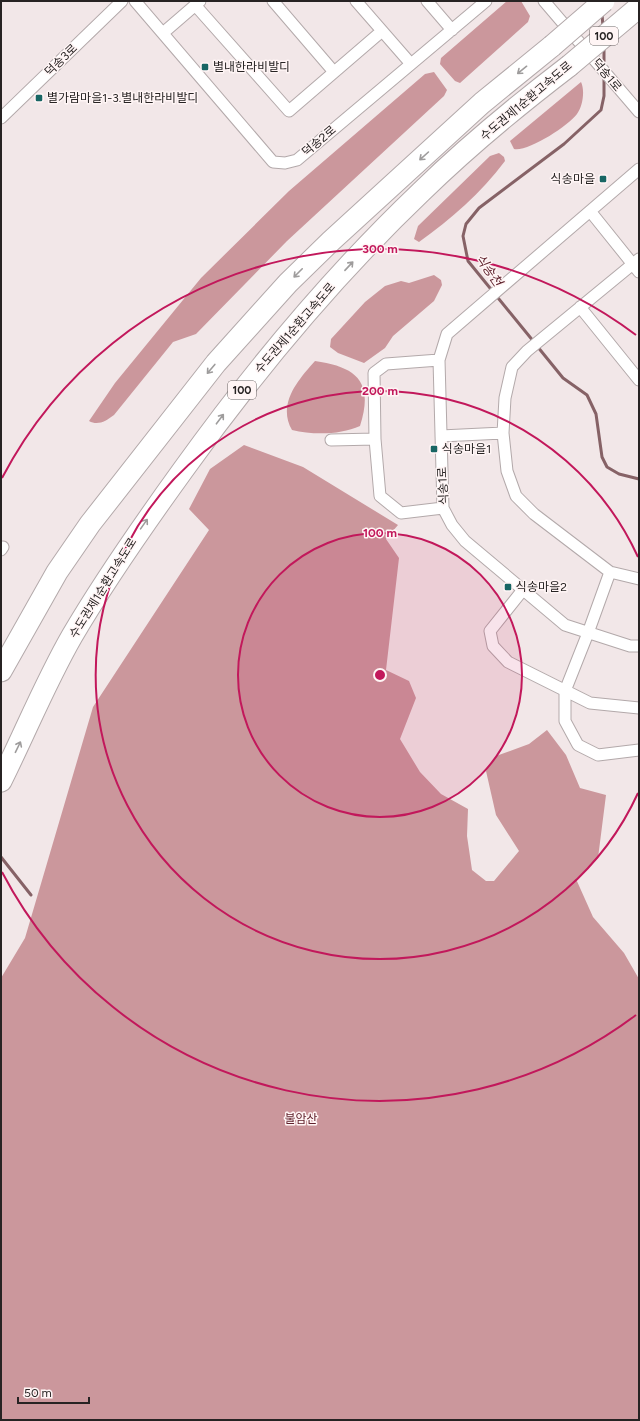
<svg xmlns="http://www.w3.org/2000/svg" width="640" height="1421" viewBox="0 0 640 1421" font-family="Figtree,'Noto Sans KR',sans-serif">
<rect width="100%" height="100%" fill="#f2e7e8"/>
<path fill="#cb979c" d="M 507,1 L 521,1 L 530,16 L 528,22 L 460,83 L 455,81 L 440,64 L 441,58 Z
M 434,72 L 447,90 L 444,96 L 287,241 L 196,334 L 173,342 L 114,415 C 106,421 98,426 89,421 L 115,383 L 201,278 L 289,191 L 425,74 Z
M 581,82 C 585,90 583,106 577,114 C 568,126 528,152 514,149 L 510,141 Z
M 499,153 L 504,157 L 505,161 C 481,193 451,219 419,242 L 414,239 L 418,226 L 490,156 Z
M 434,275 L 441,280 L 442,285 L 434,301 L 393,336 L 385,348 L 364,363 L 338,353 L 330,347 L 331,339 L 365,302 L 385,286 L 401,281 L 409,283 Z
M 315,361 C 357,367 374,382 360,426 C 340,435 313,435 292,430 C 277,404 298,380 315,361 Z
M 244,445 L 303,467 L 398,525 L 386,539 L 399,558 L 386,670 L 409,681 L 416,698 L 400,739 L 420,772 L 441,794 L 468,809 L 467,836 L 472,870 L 486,881 L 494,881 L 519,851 L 496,815 L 486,771 L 496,756 L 529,744 L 547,730 L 566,755 L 580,788 L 606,795 L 598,858 L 576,879 L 593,917 L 624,953 L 639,979 L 639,1420 L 1,1420 L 1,978 L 25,938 L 93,707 L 209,530 L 189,509 L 210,469 Z"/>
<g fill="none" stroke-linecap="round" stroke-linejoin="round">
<path stroke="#866266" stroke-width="3" d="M 602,13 L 603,28
M 604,47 L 604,66
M 534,342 L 468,261 L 463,236 L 466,224 L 479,208 L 564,144 L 601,110 L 604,96 L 604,77
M 537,346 L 563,378 L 587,395 L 596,414 L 602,457 L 607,467 L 619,474 L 639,479
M 1,857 L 31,895"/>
<defs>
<path id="street" d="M 135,1 L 273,162 L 285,163 L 297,160 L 486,1
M 273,1 L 334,72
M 356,1 L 411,64
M 427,1 L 452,30
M 544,1 L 639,112
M 195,5 L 289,111 L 382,31
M 163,33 L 200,1
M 1,118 L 122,1
M 639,169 L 447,334 L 439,360 L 443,508 L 452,525 L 465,541 L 565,625 L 630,646 L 639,646
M 590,211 L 639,272
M 639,259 L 527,351 L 512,367 L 505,398 L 503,433 L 507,471 L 516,496 L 534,514 L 610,572 L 639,579
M 580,307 L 639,380
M 439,360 L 386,364 L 374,373 L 375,439 L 380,496 L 401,513 L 443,508
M 441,436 L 503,433
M 331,440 L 375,439
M 1,550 L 3,547
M 610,572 L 588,633 L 565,691 L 565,721 L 578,745 L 598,755 L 639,750
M 522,591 L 490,631 L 493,646 L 508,662 L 590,703 L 639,708"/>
<path id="highway" d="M 1,671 L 57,572 L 90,524 L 216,363 L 288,283 L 331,241 L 482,103 L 552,46
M 1,781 C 25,733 45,683 72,636 C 106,578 144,524 183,470 C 254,371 333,276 421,192 C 467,147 518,105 569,66"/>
</defs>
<use href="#street" stroke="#b3a9aa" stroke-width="13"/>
<use href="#highway" stroke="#b3a9aa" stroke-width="23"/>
<use href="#street" stroke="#fff" stroke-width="11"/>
<use href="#highway" stroke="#fff" stroke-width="21"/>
<defs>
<path id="highway-bridge" d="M 552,46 L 604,1
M 569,66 L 639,7"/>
</defs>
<use href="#highway-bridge" stroke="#b3a9aa" stroke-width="23" stroke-linecap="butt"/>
<use href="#highway-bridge" stroke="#fff" stroke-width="21"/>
</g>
<defs><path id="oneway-shaft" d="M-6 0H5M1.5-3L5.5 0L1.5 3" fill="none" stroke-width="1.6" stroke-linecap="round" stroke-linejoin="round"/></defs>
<g stroke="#9e9c9c">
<use href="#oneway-shaft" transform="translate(522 70) rotate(141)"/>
<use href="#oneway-shaft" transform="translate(424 156) rotate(138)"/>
<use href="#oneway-shaft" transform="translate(349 266) rotate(-47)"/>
<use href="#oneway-shaft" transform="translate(298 273) rotate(135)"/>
<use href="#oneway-shaft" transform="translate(211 369) rotate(130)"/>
<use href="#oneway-shaft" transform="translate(220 419) rotate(-53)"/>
<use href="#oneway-shaft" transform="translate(144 524) rotate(-55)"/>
<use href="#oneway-shaft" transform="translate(18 747) rotate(-64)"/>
</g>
<circle cx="380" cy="675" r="142" fill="#c2185b" fill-opacity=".12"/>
<g fill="none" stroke="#c2185b" stroke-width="2">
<circle cx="380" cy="675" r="142"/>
<path d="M638 793A284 284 0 1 1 638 557"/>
<path d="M636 1015A426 426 0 0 1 2 872M2 478A426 426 0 0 1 636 335"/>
</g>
<g fill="#186664" stroke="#fff5f5" stroke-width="1.5">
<rect x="201" y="63" width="8" height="8" rx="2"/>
<rect x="35" y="94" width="8" height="8" rx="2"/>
<rect x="599" y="175" width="8" height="8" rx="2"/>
<rect x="430" y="445" width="8" height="8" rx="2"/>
<rect x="504" y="583" width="8" height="8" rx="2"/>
</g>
<g text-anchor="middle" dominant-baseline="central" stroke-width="3" stroke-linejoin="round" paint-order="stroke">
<g fill="#fff5f5" stroke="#686262" stroke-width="1">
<rect x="590" y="27" width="28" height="18" rx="3"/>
<rect x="228" y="381" width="28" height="18" rx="3"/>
</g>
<g font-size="11" font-weight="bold" fill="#272323">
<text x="604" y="36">100</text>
<text x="242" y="390">100</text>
</g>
<g font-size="12" fill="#272323" stroke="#fff5f5">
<text transform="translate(61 60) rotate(-44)">덕송3로</text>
<text transform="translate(607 75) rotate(50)">덕송1로</text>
<text transform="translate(526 101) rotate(-40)">수도권제1순환고속도로</text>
<text transform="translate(319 141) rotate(-40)">덕송2로</text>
<text transform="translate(295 328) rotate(-49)">수도권제1순환고속도로</text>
<text transform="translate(443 486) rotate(-93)">식송1로</text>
<text transform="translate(103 588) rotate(-58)">수도권제1순환고속도로</text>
</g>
<g font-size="12" fill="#272323" stroke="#fff5f5" text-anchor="start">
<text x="213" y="67">별내한라비발디</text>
<text x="47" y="98">별가람마을1-3.별내한라비발디</text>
<text x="595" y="179" text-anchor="end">식송마을</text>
<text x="442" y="449">식송마을1</text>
<text x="516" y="587">식송마을2</text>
</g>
<g font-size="12" fill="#60202b" stroke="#fff5f5">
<text x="301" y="1119">불암산</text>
</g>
<g font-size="13" font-style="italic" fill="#5a1c27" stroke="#fff5f5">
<text transform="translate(489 270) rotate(55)">식송천</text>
</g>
</g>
<circle cx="380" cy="675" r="6" fill="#c2185b" stroke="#fff5f5" stroke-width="2"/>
<g font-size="12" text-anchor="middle" font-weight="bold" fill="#c2185b" stroke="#fff5f5" stroke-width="3" stroke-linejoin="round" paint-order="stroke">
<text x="380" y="253">300 m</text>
<text x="380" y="395">200 m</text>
<text x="380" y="537">100 m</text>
</g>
<rect width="640" height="1421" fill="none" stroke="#272323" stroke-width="4"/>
<path d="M18 1397v6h71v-6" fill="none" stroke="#272323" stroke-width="2"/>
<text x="24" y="1397" font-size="12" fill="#272323" stroke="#fff5f5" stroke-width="3" paint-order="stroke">50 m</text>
</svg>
